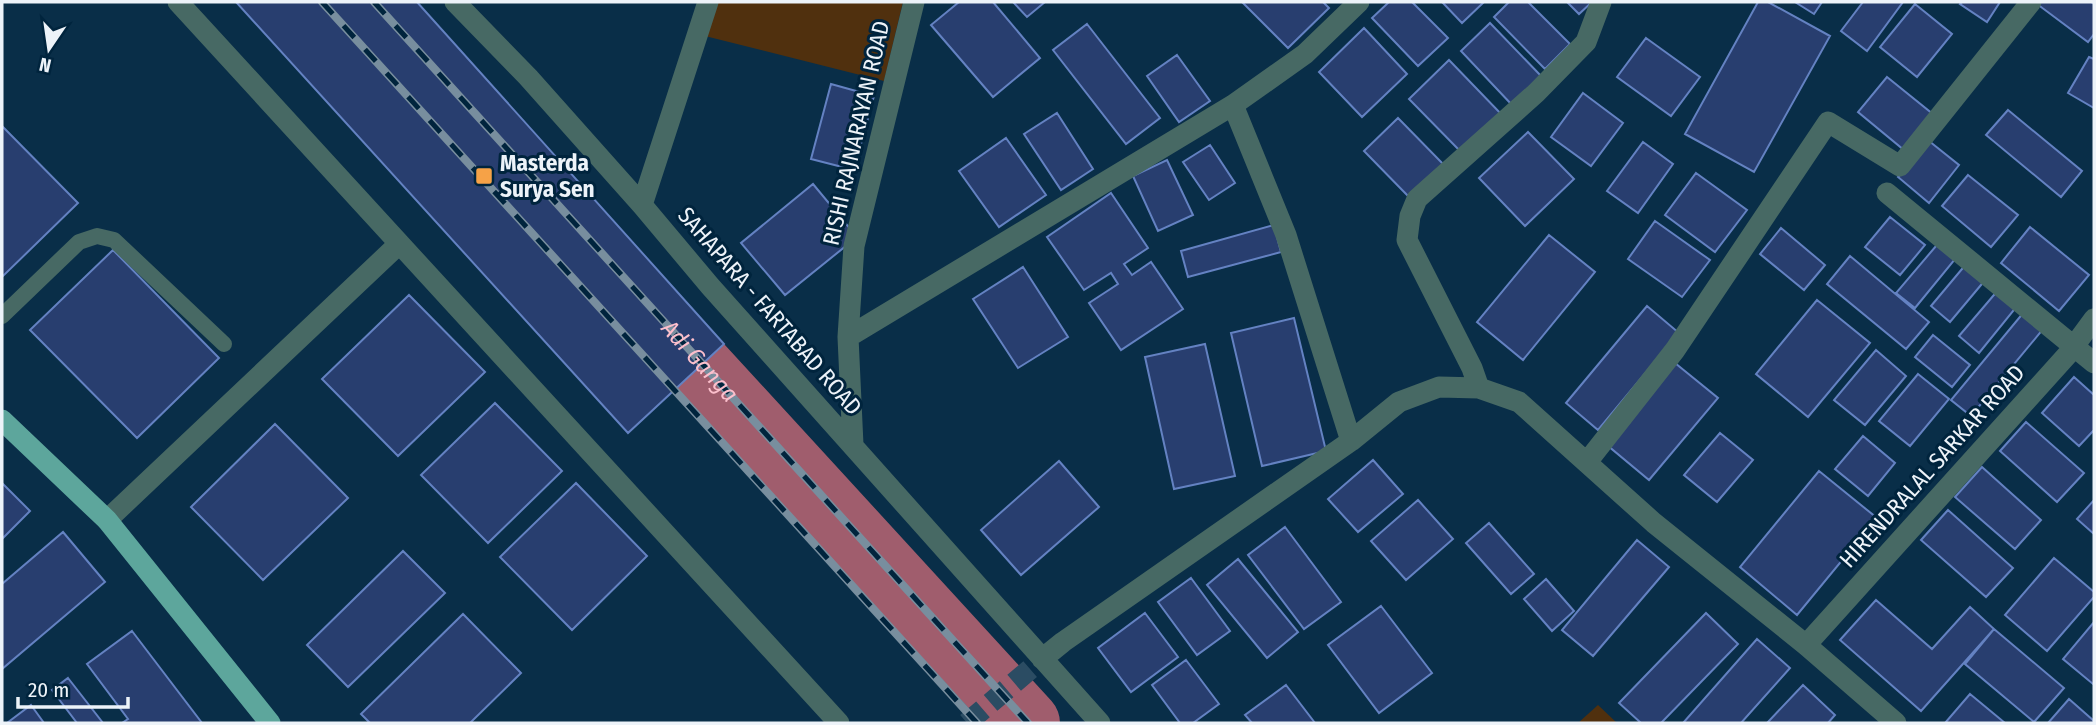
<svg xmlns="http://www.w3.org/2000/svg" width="2096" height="725" viewBox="0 0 2096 725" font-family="'Fira Sans Condensed',sans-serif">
<rect width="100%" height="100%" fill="#092e48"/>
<path fill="#50300e" d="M 714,2 L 903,2 L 884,81 L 705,36 Z
M 1598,705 L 1617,723 L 1578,723 Z"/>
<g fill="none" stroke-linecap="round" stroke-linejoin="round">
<path stroke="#a05d6d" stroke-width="66" d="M 638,299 L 1027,723"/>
</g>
<path fill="#283e6f" stroke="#6482c2" stroke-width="2" d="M 236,2 L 417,2 L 724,344 L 628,433 Z
M 959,2 L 993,2 L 1040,58 L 993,97 L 931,25 Z
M 1013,2 L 1045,2 L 1027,17 Z
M 1242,2 L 1323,2 L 1329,8 L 1288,48 Z
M 1389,2 L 1412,2 L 1448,38 L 1418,66 L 1372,18 Z
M 1442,2 L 1484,2 L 1462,23 Z
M 1509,2 L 1528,2 L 1570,44 L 1545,69 L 1494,17 Z
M 1567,2 L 1592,2 L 1579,14 Z
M 1758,2 L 1768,2 L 1830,36 L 1754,172 L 1685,134 Z
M 1795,2 L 1822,2 L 1814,14 Z
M 1863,2 L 1903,2 L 1867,51 L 1841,31 Z
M 1962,2 L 2000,2 L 1987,22 L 1960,4 Z
M 2039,2 L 2091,2 L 2094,4 L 2094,34 L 2088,42 L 2037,4 Z
M 1915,4 L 1952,34 L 1917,77 L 1880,47 Z
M 1490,23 L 1543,78 L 1513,106 L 1461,51 Z
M 1087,24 L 1160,118 L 1126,144 L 1053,50 Z
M 1364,28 L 1407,74 L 1362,117 L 1319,72 Z
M 1646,38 L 1700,77 L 1671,116 L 1617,77 Z
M 1177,55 L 1210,101 L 1179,122 L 1147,76 Z
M 2089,57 L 2094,59 L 2094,108 L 2068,93 Z
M 1449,60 L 1504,117 L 1464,155 L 1409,99 Z
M 1887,77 L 1934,115 L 1904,150 L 1858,112 Z
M 831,84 L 874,96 L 854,170 L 811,159 Z
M 1583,93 L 1623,123 L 1591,166 L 1551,137 Z
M 2008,110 L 2082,171 L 2061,197 L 1986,135 Z
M 1057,113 L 1093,169 L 1061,190 L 1024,134 Z
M 1398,118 L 1445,166 L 1410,198 L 1364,151 Z
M 2,126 L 78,203 L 2,277 Z
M 1528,132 L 1574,179 L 1525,226 L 1479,178 Z
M 1006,138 L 1046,195 L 999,227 L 959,171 Z
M 1929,141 L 1959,165 L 1929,203 L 1898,177 Z
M 1643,142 L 1673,164 L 1638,213 L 1607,191 Z
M 1210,145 L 1235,183 L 1209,200 L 1183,162 Z
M 1167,160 L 1193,215 L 1158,231 L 1133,176 Z
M 1696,173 L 1747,210 L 1715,252 L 1665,215 Z
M 1968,175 L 2018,215 L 1991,247 L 1942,206 Z
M 813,184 L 857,237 L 785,295 L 741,243 Z
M 1111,193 L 1148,248 L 1124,264 L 1132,275 L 1151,262 L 1183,309 L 1121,350 L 1089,303 L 1118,284 L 1111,273 L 1084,290 L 1047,237 Z
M 1890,217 L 1925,245 L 1900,275 L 1865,247 Z
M 1655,221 L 1710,260 L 1682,297 L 1628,259 Z
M 1274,225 L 1281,252 L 1188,277 L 1181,251 Z
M 2030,227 L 2089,275 L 2059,311 L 2001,263 Z
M 1781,228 L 1825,265 L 1804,290 L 1760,254 Z
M 1549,235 L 1595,272 L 1523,360 L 1477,322 Z
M 1942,239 L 1960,253 L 1915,308 L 1896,293 Z
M 113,250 L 219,358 L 137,438 L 30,330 Z
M 1850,256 L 1929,322 L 1906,349 L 1827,284 Z
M 1967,263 L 1986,279 L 1950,322 L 1931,306 Z
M 1023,267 L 1068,337 L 1018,368 L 973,299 Z
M 1999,289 L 2018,305 L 1979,353 L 1959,336 Z
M 409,295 L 485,372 L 398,456 L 322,379 Z
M 1817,300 L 1870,343 L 1808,417 L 1756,374 Z
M 1647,306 L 1679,333 L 1598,430 L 1566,403 Z
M 2024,312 L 2044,328 L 1971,416 L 1951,400 Z
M 1294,318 L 1326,451 L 1262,466 L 1231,333 Z
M 1933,335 L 1970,365 L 1952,387 L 1915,357 Z
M 1205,344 L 1235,476 L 1174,489 L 1145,357 Z
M 1876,350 L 1906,376 L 1865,425 L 1834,400 Z
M 1675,363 L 1718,398 L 1649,480 L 1607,445 Z
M 1918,374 L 1949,399 L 1910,446 L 1879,421 Z
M 2074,377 L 2094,395 L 2094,430 L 2079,446 L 2042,413 Z
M 495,403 L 562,471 L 488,543 L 421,475 Z
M 2026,422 L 2084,473 L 2057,502 L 2000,451 Z
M 275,424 L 348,498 L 263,580 L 191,507 Z
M 1720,433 L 1753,460 L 1717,502 L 1684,475 Z
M 1863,436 L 1895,463 L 1868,496 L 1835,469 Z
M 1373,460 L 1403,494 L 1358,532 L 1328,499 Z
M 1059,461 L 1099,507 L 1021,575 L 981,530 Z
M 1982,467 L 2041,520 L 2015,549 L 1955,497 Z
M 1819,471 L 1877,518 L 1797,615 L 1740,567 Z
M 2,483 L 30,511 L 2,539 Z
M 576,483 L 647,556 L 572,630 L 500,557 Z
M 1418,500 L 1453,539 L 1406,580 L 1371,541 Z
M 2094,500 L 2094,534 L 2077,519 Z
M 1948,510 L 2013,568 L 1986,597 L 1921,540 Z
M 1489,523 L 1534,574 L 1511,594 L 1466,543 Z
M 1285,527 L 1341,602 L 1304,629 L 1248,555 Z
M 63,532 L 105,582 L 2,669 L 2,584 Z
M 1637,540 L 1669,567 L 1593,656 L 1562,630 Z
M 403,551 L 445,593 L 348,687 L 307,645 Z
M 2054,558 L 2094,592 L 2094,597 L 2047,651 L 2005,615 Z
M 1238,559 L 1298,632 L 1267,658 L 1207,585 Z
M 1191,578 L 1230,631 L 1197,655 L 1158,602 Z
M 1546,579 L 1574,611 L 1552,631 L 1524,599 Z
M 1876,600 L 1932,649 L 1970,607 L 1994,629 L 1921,711 L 1840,640 Z
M 1381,606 L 1432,673 L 1379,713 L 1328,645 Z
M 1145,613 L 1178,657 L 1131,692 L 1098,648 Z
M 1706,613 L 1738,644 L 1661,723 L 1641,723 L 1619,703 Z
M 463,614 L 521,673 L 470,723 L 370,723 L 361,714 Z
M 2094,622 L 2094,683 L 2093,684 L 2063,659 Z
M 1994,629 L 2064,688 L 2034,722 L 1965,664 Z
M 132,631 L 202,723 L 122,723 L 128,719 L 87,664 Z
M 1757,639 L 1790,668 L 1741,723 L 1683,723 Z
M 1186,660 L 1219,704 L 1193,723 L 1180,723 L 1152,685 Z
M 68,678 L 103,723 L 77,723 L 52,690 Z
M 1286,685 L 1315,723 L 1252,723 L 1245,715 Z
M 1803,685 L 1835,715 L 1828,723 L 1767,723 Z
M 1970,694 L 2005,723 L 1945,723 Z
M 2069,699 L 2094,721 L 2094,723 L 2048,723 Z
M 31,705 L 44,723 L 7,723 Z"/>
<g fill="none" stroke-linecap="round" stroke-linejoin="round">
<path stroke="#2b4c63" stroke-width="21" stroke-dasharray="21 10" stroke-linecap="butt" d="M 967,723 L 1042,659"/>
<path stroke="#476964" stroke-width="16" d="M 2,316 L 79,242 L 97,236 L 114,240 L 224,344"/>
<path stroke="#476964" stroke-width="21" d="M 178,2 L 839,723
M 455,2 L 528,77 L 642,205 L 710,286 L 1100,723
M 1233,105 L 1286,235 L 1351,441
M 1887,193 L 2094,363
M 642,205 L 708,2
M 848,337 L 1233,105 L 1305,54 L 1359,2
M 1479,388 L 1472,368 L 1407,240 L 1410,216 L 1417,199 L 1536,93 L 1586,42 L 1601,2
M 853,445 L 848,337 L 854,246 L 914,2
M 1587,462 L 1675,350 L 1828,122 L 1900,166 L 2031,2
M 107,520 L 399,244
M 1806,645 L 2069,353 L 2094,319
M 1042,659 L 1063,642 L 1351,441 L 1399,402 L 1439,387 L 1479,388 L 1519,402 L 1654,523 L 1806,645 L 1896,723"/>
<path stroke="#5da69c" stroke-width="21" d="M 2,420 L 107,520 L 270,723"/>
<defs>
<g id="rail">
<path d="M 322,2 L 977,723"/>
<path id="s1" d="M 374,2 L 1028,723"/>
</g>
</defs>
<use href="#rail" stroke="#788e9e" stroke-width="8"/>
<use href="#rail" stroke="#00243d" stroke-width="5" stroke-dasharray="16" stroke-linecap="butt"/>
</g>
<rect fill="#f6a247" stroke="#00243d" stroke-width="2.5" x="475" y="167" width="18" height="18" rx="3.5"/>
<g text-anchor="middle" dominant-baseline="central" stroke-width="6" stroke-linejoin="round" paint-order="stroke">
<g font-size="23" fill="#edf3f9" stroke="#00243d">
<text transform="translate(856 133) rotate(-77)">RISHI RAJNARAYAN ROAD</text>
<text transform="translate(770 311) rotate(49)">SAHAPARA - FARTABAD ROAD</text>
<text transform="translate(1932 466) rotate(-48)">HIRENDRALAL SARKAR ROAD</text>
</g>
<g font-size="23" font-weight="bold" fill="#edf3f9" stroke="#00243d" text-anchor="start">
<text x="500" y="163">Masterda<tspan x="500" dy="26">Surya Sen</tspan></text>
</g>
<g font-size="24" font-style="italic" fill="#fcbfcc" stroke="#00243d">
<text stroke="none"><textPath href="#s1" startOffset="485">Adi Ganga</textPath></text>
</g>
</g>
<rect width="2096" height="725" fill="none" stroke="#edf3f9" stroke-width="7"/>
<g transform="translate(49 49) rotate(193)" stroke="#00243d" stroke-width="5" paint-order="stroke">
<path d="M0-5L12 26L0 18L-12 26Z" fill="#edf3f9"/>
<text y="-10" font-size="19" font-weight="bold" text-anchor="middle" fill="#edf3f9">N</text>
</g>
<path d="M18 697v10h110v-10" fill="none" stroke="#edf3f9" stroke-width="3.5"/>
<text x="28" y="697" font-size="21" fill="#edf3f9" stroke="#00243d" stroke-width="5" paint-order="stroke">20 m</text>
</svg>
